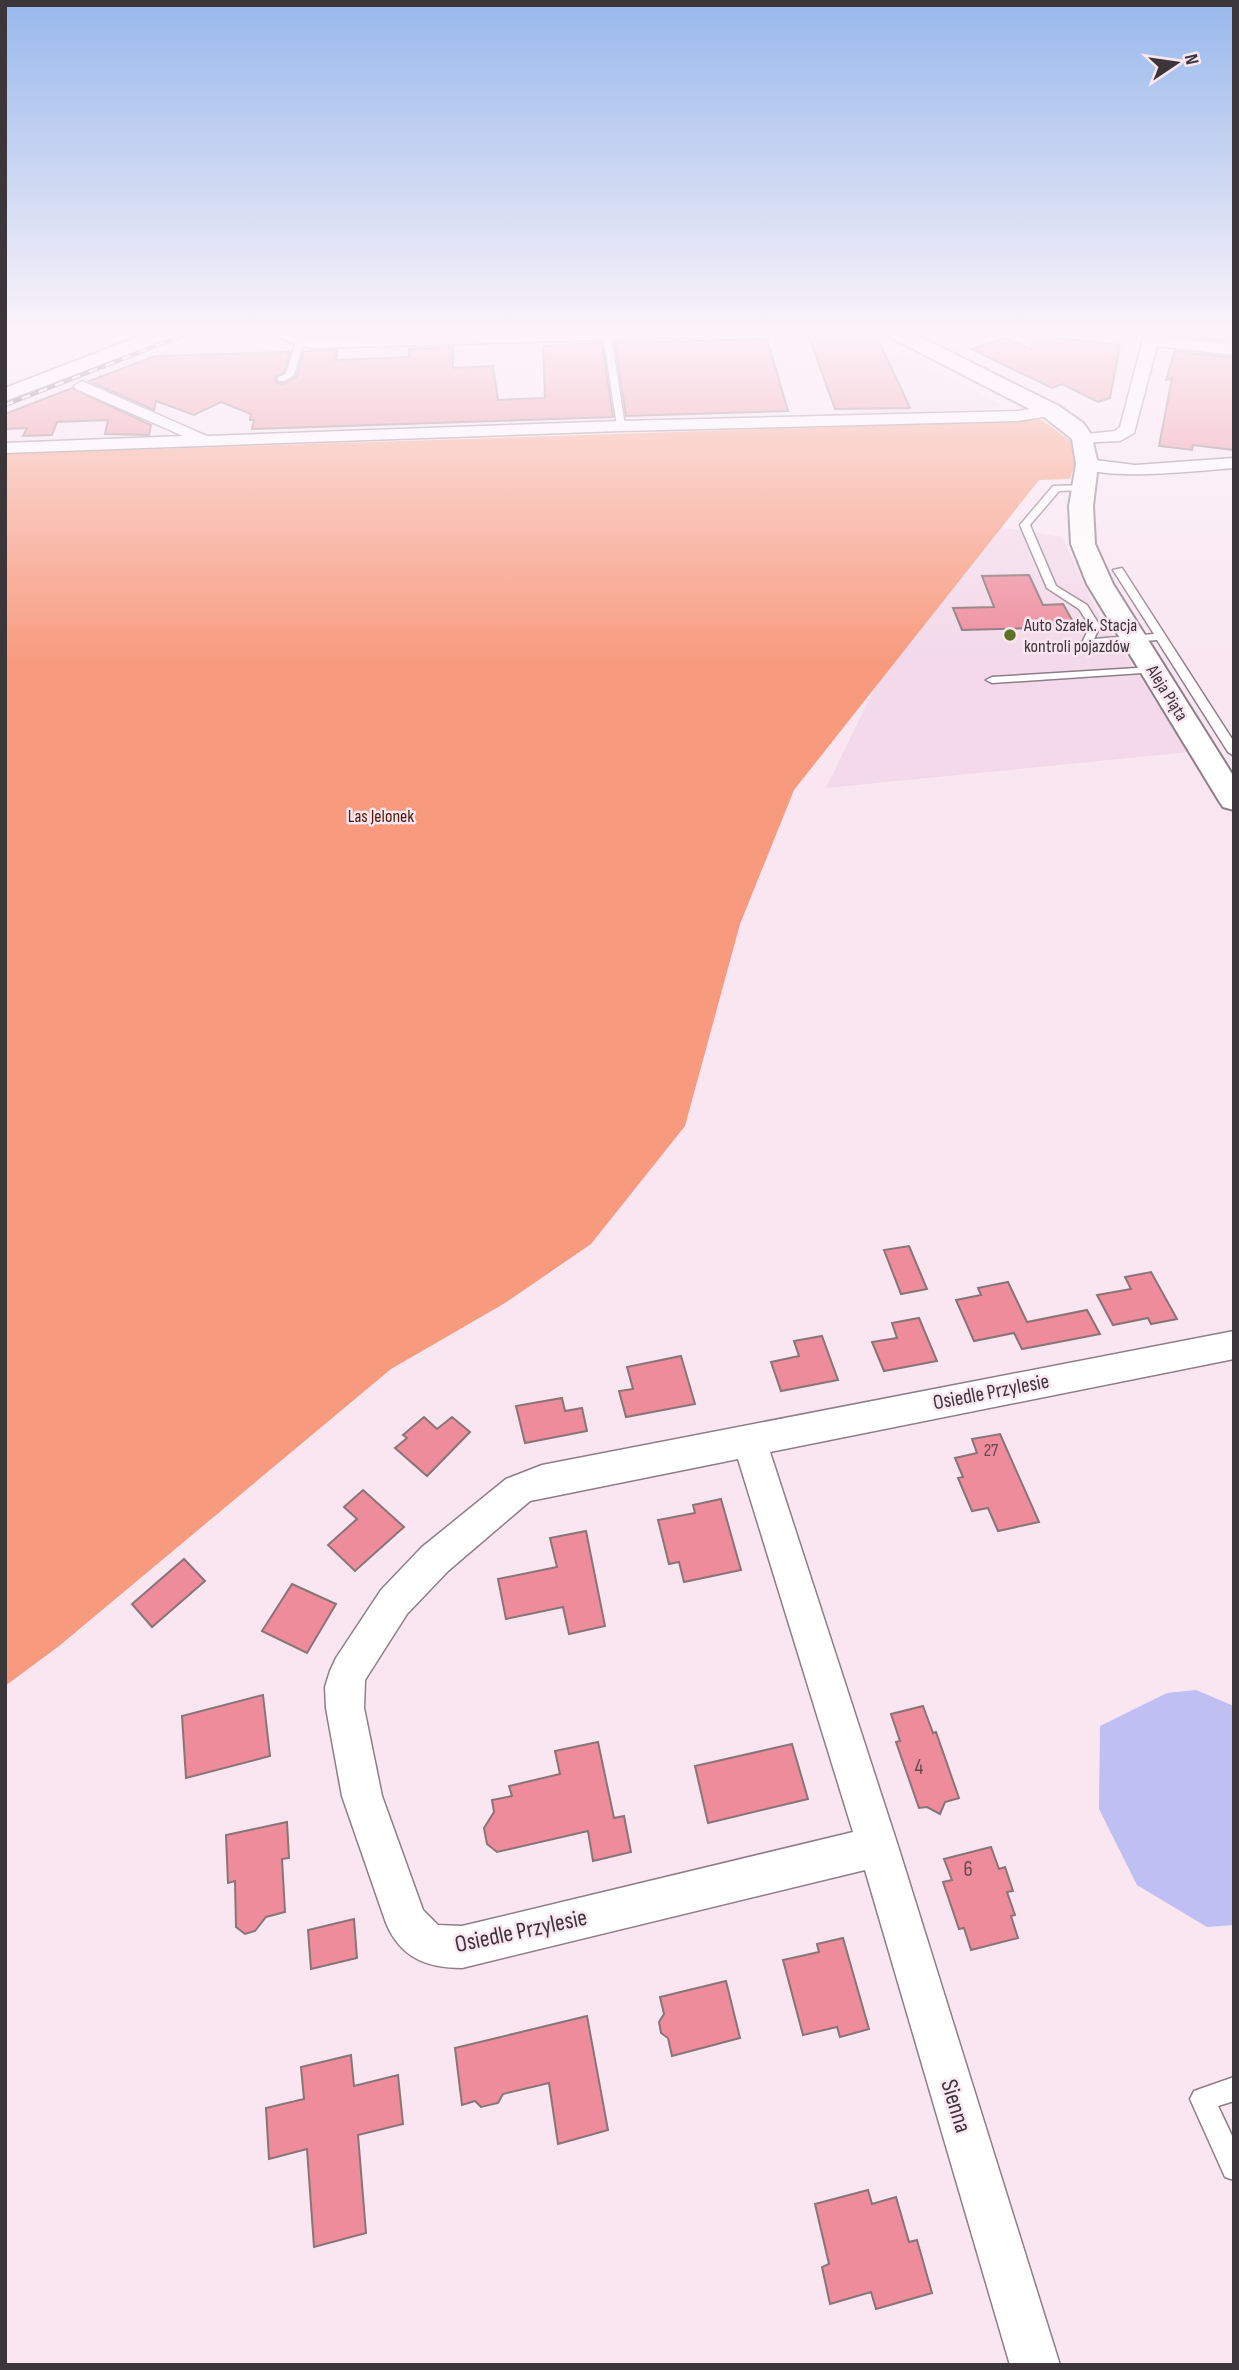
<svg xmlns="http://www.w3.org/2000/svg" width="1239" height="2370" viewBox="0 0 1239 2370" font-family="'Sofia Sans Condensed',sans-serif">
<rect width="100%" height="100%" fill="#f9e6f1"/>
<path fill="#f3d9e9" d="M 903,354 L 1001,404 L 999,409 L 864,414 L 846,371 Z
M 991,526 L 1062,537 L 1097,611 L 1189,752 L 826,788 L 889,659 Z"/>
<path fill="#f79a7d" d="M 1042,420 L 1080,448 L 1070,479 L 1039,480 L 794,790 L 740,924 L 685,1126 L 591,1244 L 505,1303 L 391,1369 L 59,1646 L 5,1686 L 5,454 Z"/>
<path fill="#bfbff3" d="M 1196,1690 L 1234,1706 L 1234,1925 L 1207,1927 L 1137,1885 L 1099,1809 L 1100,1726 L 1167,1693 Z"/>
<path fill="#ee8c9c" stroke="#897477" stroke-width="2" d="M 1037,332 L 1058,332 L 1056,338 L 1120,345 L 1110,398 L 1098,402 L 1062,384 L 1052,388 L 971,349 L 1006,338 L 1031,349 Z
M 1180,332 L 1234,335 L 1234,342 L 1179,336 Z
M 876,335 L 910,408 L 835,409 L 809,337 Z
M 767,339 L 788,411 L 626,416 L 615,343 Z
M 602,343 L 613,417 L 252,429 L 254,420 L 250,420 L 251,414 L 221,402 L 194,415 L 156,401 L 154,410 L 89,381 L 155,356 L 290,352 L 284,372 L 275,377 L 276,383 L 284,384 L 297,376 L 304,351 L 337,350 L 336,360 L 409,357 L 409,349 L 453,347 L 453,368 L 493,366 L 498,400 L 545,398 L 543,346 Z
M 1175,351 L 1234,358 L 1234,450 L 1193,445 L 1192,450 L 1159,446 L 1172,378 L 1166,380 Z
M 72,388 L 151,425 L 149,435 L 105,434 L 108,420 L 57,422 L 52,435 L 23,436 L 27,428 L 5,429 L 5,414 Z
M 1029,575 L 1043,605 L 1063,604 L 1076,627 L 962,630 L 953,608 L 994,607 L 982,576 Z
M 909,1246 L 927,1289 L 901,1294 L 884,1250 Z
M 1151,1272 L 1177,1319 L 1151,1324 L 1148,1318 L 1113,1325 L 1097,1295 L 1131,1289 L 1125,1277 Z
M 1008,1282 L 1027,1322 L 1087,1310 L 1100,1334 L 1022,1349 L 1014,1333 L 974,1341 L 956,1300 L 981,1295 L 978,1288 Z
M 919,1318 L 937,1361 L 884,1371 L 872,1342 L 897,1338 L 892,1323 Z
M 822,1336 L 838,1380 L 781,1391 L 771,1362 L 799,1356 L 794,1341 Z
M 681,1356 L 695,1404 L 626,1417 L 619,1391 L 633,1389 L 627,1367 Z
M 562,1398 L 565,1411 L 582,1408 L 587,1431 L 525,1443 L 516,1406 Z
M 424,1417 L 437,1429 L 452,1417 L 470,1432 L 427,1476 L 395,1448 L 407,1438 L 403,1435 Z
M 1000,1434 L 1039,1522 L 998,1531 L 988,1508 L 972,1511 L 958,1478 L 963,1477 L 955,1458 L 977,1453 L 972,1439 Z
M 363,1490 L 404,1527 L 355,1571 L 328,1545 L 357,1519 L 344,1507 Z
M 721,1499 L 741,1570 L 684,1582 L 679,1562 L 669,1564 L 658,1520 L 695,1513 L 693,1505 Z
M 586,1531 L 605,1626 L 569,1634 L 563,1607 L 506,1619 L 498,1579 L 557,1567 L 550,1538 Z
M 184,1559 L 205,1581 L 152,1627 L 132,1604 Z
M 292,1584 L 336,1604 L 307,1653 L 262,1631 Z
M 263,1695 L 270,1756 L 186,1778 L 182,1716 Z
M 923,1706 L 933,1733 L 936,1732 L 959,1798 L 945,1802 L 940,1814 L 927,1807 L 919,1808 L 896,1742 L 900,1741 L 891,1714 Z
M 598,1742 L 614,1818 L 624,1816 L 631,1852 L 593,1861 L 588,1831 L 497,1852 L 487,1844 L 484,1828 L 494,1812 L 492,1800 L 512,1796 L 509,1786 L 560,1774 L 555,1751 Z
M 792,1744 L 808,1799 L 708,1823 L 695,1766 Z
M 287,1822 L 289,1858 L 282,1859 L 285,1912 L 266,1917 L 255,1931 L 245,1934 L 236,1927 L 235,1881 L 228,1883 L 226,1835 Z
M 991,1847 L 999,1869 L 1005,1867 L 1013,1891 L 1007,1892 L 1015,1915 L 1011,1916 L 1018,1938 L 971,1950 L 964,1928 L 959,1929 L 943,1882 L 952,1880 L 944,1859 Z
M 354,1919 L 357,1958 L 311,1969 L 308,1930 Z
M 843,1938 L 869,2029 L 840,2037 L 837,2027 L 803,2035 L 783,1960 L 819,1952 L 817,1944 Z
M 726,1981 L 740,2038 L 672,2056 L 668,2038 L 661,2033 L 659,2022 L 664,2014 L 660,1997 Z
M 587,2016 L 608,2130 L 558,2144 L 549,2083 L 503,2094 L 498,2103 L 481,2107 L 475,2101 L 462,2105 L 455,2048 Z
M 351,2055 L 354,2086 L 398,2075 L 403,2124 L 358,2135 L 366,2233 L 314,2247 L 307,2149 L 269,2159 L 266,2108 L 304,2099 L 301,2067 Z
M 868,2190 L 872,2204 L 896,2197 L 909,2242 L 917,2240 L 932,2293 L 876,2309 L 871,2292 L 830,2304 L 822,2267 L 829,2264 L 815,2204 Z"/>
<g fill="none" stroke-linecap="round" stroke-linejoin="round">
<defs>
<path id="service" d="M 607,333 L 611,335 L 625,426 L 621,429 L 617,426 L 603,335 Z
M 300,339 L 304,341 L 294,375 L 284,381 L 278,381 L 278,377 L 286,374 L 296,341 Z
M 1087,485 L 1089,487 L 1084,490 L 1059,491 L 1030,525 L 1056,586 L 1087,605 L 1100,626 L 1094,639 L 1154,634 L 1113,570 L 1122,568 L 1234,742 L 1234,756 L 1228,752 L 1157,640 L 1083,645 L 1082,643 L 1090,626 L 1079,609 L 1047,588 L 1020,525 L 1053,486 Z
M 1153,667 L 1157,668 L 1157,672 L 992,683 L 986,680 L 992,677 Z
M 1234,2077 L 1234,2101 L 1218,2106 L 1234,2140 L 1234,2180 L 1225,2177 L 1190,2099 L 1194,2091 Z"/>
<path id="minor" d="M 267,332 L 289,332 L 312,338 L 545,332 L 711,332 L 703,337 L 312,348 L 295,344 Z
M 1145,332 L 1161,332 L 1160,336 L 1234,345 L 1234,355 L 1157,346 L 1134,433 L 1120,441 L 1077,443 L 1074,439 L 1077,435 L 1115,431 L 1120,427 Z
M 82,381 L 207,436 L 621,421 L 1017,411 L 1051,406 L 1059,411 L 1051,416 L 1017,421 L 621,431 L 5,453 L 5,443 L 183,436 L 76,389 L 74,386 Z
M 1234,458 L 1234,468 C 1206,470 1095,483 1078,464 L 1087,459 L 1135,465 Z
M 1234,1331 L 1234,1359 L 770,1452 L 898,1846 L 1060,2365 L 1010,2365 L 865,1870 L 462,1968 C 426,1968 400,1957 386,1923 L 342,1796 L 326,1708 L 325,1687 L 330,1671 L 336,1658 L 381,1590 L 422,1547 L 506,1479 L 542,1465 ZM 738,1459 L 853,1832 L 462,1926 L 438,1925 L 423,1910 L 382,1796 L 364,1708 L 365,1680 L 407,1614 L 448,1571 L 530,1501 Z"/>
<path id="tertiary" d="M 151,332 L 179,332 L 176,336 L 5,401 L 5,388 Z
M 885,332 L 910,332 L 1059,406 L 1083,423 L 1091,434 L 1098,464 L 1093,506 L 1095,544 L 1113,584 L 1234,777 L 1234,810 L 1223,807 L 1219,801 L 1087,584 L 1071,544 L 1069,506 L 1076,464 L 1072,439 L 1043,416 L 888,336 Z"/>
</defs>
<use href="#service" stroke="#8f7e88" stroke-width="3"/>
<use href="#minor" stroke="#8f7e88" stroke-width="3"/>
<use href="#tertiary" stroke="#8f7e88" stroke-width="4"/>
<use href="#service" fill="#fff" fill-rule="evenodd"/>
<use href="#minor" fill="#fff" fill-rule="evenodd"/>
<use href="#tertiary" fill="#fff" fill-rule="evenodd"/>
<defs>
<path id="rail" d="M 5,405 L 191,332"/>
</defs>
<use href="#rail" stroke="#534a4f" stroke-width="4.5"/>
<use href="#rail" stroke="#f9e6f1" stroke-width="2.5" stroke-dasharray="9" stroke-linecap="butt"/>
</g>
<linearGradient id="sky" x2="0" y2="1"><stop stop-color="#97b8ec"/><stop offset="0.5" stop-color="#fcf4f9"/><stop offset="1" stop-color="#fcf4f9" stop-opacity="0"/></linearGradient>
<rect width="1239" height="664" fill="url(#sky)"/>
<circle fill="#5c7121" stroke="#f9e6f1" stroke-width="2.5" cx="1010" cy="635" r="7"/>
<g text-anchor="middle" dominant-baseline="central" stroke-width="5" stroke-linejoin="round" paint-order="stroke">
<g font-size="18" fill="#3c3539" stroke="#f9e6f1" text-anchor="start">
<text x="1024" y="625">Auto Szałek. Stacja<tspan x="1024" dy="21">kontroli pojazdów</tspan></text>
</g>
<g font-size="18" fill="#3c3539" stroke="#f9e6f1">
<text transform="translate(1167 693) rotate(58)">Aleja Piąta</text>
</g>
<g font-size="18" fill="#511805" stroke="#f9e6f1">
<text x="381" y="816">Las Jelonek</text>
</g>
<g font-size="18" fill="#684b52">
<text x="991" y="1450">27</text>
</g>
<g font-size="21" fill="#3c3539" stroke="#f9e6f1">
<text transform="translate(991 1392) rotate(-11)">Osiedle Przylesie</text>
</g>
<g font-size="21" fill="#684b52">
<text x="919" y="1767">4</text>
<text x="968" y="1869">6</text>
</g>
<g font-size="24" fill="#3c3539" stroke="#f9e6f1">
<text transform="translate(521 1931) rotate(-12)">Osiedle Przylesie</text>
<text transform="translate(956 2106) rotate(73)">Sienna</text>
</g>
</g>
<rect width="1239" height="2370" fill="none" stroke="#3c3539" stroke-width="14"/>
<g transform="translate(1176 63) rotate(77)" stroke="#f9e6f1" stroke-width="5" paint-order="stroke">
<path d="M0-5L12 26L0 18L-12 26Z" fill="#3c3539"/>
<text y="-10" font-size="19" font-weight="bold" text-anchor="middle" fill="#3c3539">N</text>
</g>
</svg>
